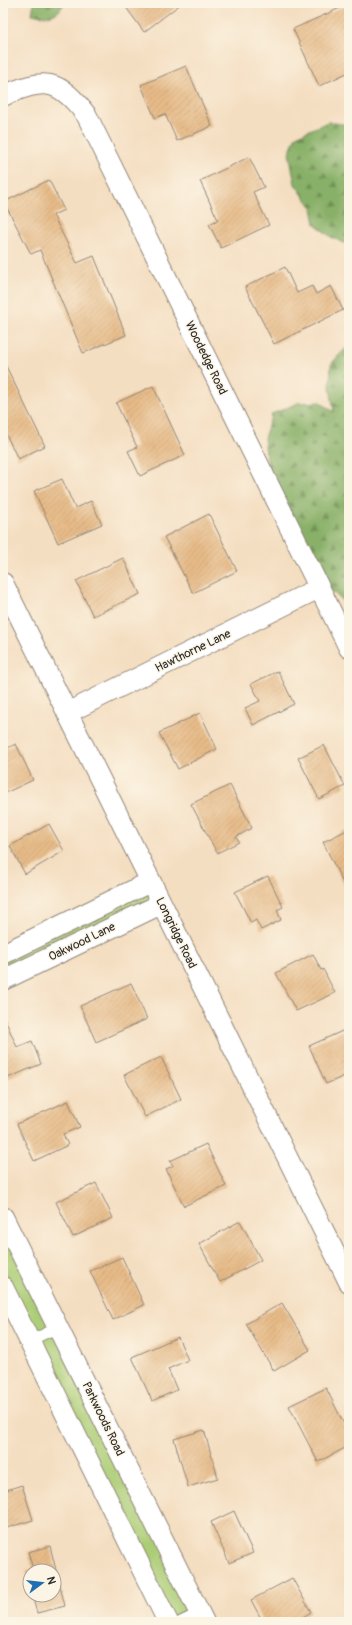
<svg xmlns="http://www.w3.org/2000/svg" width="352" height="1625" viewBox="0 0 352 1625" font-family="Pangolin,sans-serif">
<defs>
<pattern id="forest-firs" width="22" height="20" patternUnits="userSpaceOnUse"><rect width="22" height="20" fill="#88b067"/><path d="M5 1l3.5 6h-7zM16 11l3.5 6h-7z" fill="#6f8f55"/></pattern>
<pattern id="building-hatch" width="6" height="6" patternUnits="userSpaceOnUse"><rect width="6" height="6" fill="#e7bb88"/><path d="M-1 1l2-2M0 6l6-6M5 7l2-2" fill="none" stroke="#c6a176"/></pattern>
</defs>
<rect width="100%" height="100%" fill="#fcf5e5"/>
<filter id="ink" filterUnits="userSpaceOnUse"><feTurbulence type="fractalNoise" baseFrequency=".025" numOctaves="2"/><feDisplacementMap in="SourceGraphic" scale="8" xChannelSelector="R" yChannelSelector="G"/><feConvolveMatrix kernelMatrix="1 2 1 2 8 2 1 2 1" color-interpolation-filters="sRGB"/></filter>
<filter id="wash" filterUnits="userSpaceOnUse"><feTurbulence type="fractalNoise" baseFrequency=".012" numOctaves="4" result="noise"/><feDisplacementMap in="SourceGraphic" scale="16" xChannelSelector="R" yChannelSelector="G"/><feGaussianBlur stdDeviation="0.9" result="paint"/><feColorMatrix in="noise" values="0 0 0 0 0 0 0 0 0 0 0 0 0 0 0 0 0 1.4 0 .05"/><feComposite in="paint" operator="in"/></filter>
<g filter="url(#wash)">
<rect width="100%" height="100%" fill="#f4dec1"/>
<path fill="url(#forest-firs)" stroke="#5a6e49" d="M 34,3 L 64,3 C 57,18 46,17 32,14 Z
M 328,122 L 349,125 L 349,245 L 331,237 L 315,224 L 312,208 L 295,184 L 289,153 L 296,136 Z
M 349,345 L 349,607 L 331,590 L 271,491 L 264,438 L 272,414 L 298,403 L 320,402 L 334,412 L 330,387 L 331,364 Z"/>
<path fill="#abcd76" stroke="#6b7c50" d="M 150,882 L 161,904 L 3,980 L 3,954 Z
M 3,1217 L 204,1622 L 167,1622 L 3,1288 Z"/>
<g id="blocks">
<path fill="url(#building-hatch)" d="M 123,3 L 182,3 L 144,32 Z
M 349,4 L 349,72 L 319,86 L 293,29 Z
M 186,66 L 212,126 L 177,141 L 165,114 L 155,118 L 141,85 Z
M 249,157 L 264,187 L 253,192 L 269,225 L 221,248 L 209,224 L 218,220 L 200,181 Z
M 49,180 L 64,210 L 53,215 L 77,263 L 94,256 L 126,335 L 83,353 L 40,250 L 31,254 L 4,202 Z
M 285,267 L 297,293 L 312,286 L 316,294 L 331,286 L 343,310 L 274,344 L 245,287 Z
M 3,360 L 45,446 L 18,459 L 3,428 Z
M 153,386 L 185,455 L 140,476 L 128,451 L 137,447 L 116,403 Z
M 62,479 L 75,508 L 91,501 L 102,524 L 58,543 L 34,491 Z
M 209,514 L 237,571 L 193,593 L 164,537 Z
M 123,558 L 140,594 L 93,616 L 76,581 Z
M 278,671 L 294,704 L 253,725 L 245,708 L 260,701 L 251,684 Z
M 200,713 L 217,749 L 178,769 L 159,733 Z
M 16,744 L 33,780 L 3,794 L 3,750 Z
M 324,745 L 345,786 L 319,799 L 298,758 Z
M 230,785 L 252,828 L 236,837 L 239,842 L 217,853 L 191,804 Z
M 49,824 L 64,851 L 25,874 L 10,846 Z
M 349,829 L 349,895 L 323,842 Z
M 268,876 L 283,907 L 277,910 L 281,920 L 261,930 L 256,920 L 251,923 L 235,892 Z
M 313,954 L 321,970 L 323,969 L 335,993 L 296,1011 L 276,973 Z
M 131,983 L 147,1019 L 96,1042 L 80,1006 Z
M 3,1015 L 17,1047 L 32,1041 L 41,1064 L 3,1080 Z
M 349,1028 L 349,1074 L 326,1084 L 309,1046 Z
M 161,1057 L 181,1099 L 145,1117 L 124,1075 Z
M 68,1101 L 80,1127 L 63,1134 L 68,1145 L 34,1161 L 17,1124 Z
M 206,1144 L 226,1186 L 184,1206 L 166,1169 L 173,1166 L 170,1161 Z
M 96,1183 L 113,1218 L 73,1237 L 56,1202 Z
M 240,1221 L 261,1260 L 220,1282 L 199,1244 Z
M 122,1257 L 144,1305 L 113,1320 L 90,1271 Z
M 282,1303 L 310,1350 L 274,1371 L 246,1324 Z
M 178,1337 L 188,1360 L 168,1369 L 177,1390 L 152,1401 L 132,1357 Z
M 326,1388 L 349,1434 L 349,1446 L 318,1462 L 289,1406 Z
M 204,1430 L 218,1478 L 188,1487 L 174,1439 Z
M 22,1485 L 33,1520 L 3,1529 L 3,1491 Z
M 234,1511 L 253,1553 L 229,1563 L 211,1522 Z
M 50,1546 L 65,1606 L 37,1613 L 32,1595 L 54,1595 L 54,1571 L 30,1571 L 30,1587 L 26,1571 L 33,1569 L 28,1552 Z
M 292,1578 L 311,1612 L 295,1622 L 263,1622 L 251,1600 Z"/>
</g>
</g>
<g filter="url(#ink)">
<use href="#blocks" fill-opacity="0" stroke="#908476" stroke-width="1"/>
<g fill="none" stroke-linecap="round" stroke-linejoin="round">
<defs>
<path id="service" d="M 30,1341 L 58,1327
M 180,1622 L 199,1613"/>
<path id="minor" d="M 3,96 C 45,77 59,79 87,116 L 349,648
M 3,583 L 349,1282
M 67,713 L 319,588
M 3,954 L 150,882
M 3,980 L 161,904
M 3,1217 L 204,1622
M 3,1287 L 168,1622"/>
</defs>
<use href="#service" stroke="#908476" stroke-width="12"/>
<use href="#minor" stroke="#908476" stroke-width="22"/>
<use href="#service" stroke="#fff" stroke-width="10"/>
<use href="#minor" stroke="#fff" stroke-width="20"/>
</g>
</g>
<g text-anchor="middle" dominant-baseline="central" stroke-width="3" stroke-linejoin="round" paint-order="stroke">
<g font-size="12" fill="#2b2b2b" stroke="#fcf5e5">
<text transform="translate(206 358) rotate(64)">Woodedge Road</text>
<text transform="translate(193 651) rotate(-26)">Hawthorne Lane</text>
<text transform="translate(176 933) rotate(64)">Longridge Road</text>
<text transform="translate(82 942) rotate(-26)">Oakwood Lane</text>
<text transform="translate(103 1419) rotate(64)">Parkwoods Road</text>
</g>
</g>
<rect width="352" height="1625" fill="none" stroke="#fcf5e5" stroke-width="16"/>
<g transform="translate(42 1583) rotate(75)"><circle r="19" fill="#fcf5e5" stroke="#a8a49b"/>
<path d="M0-3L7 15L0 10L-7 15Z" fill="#1f6fb2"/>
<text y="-6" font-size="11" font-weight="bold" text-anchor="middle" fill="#2b2b2b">N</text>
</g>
</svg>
